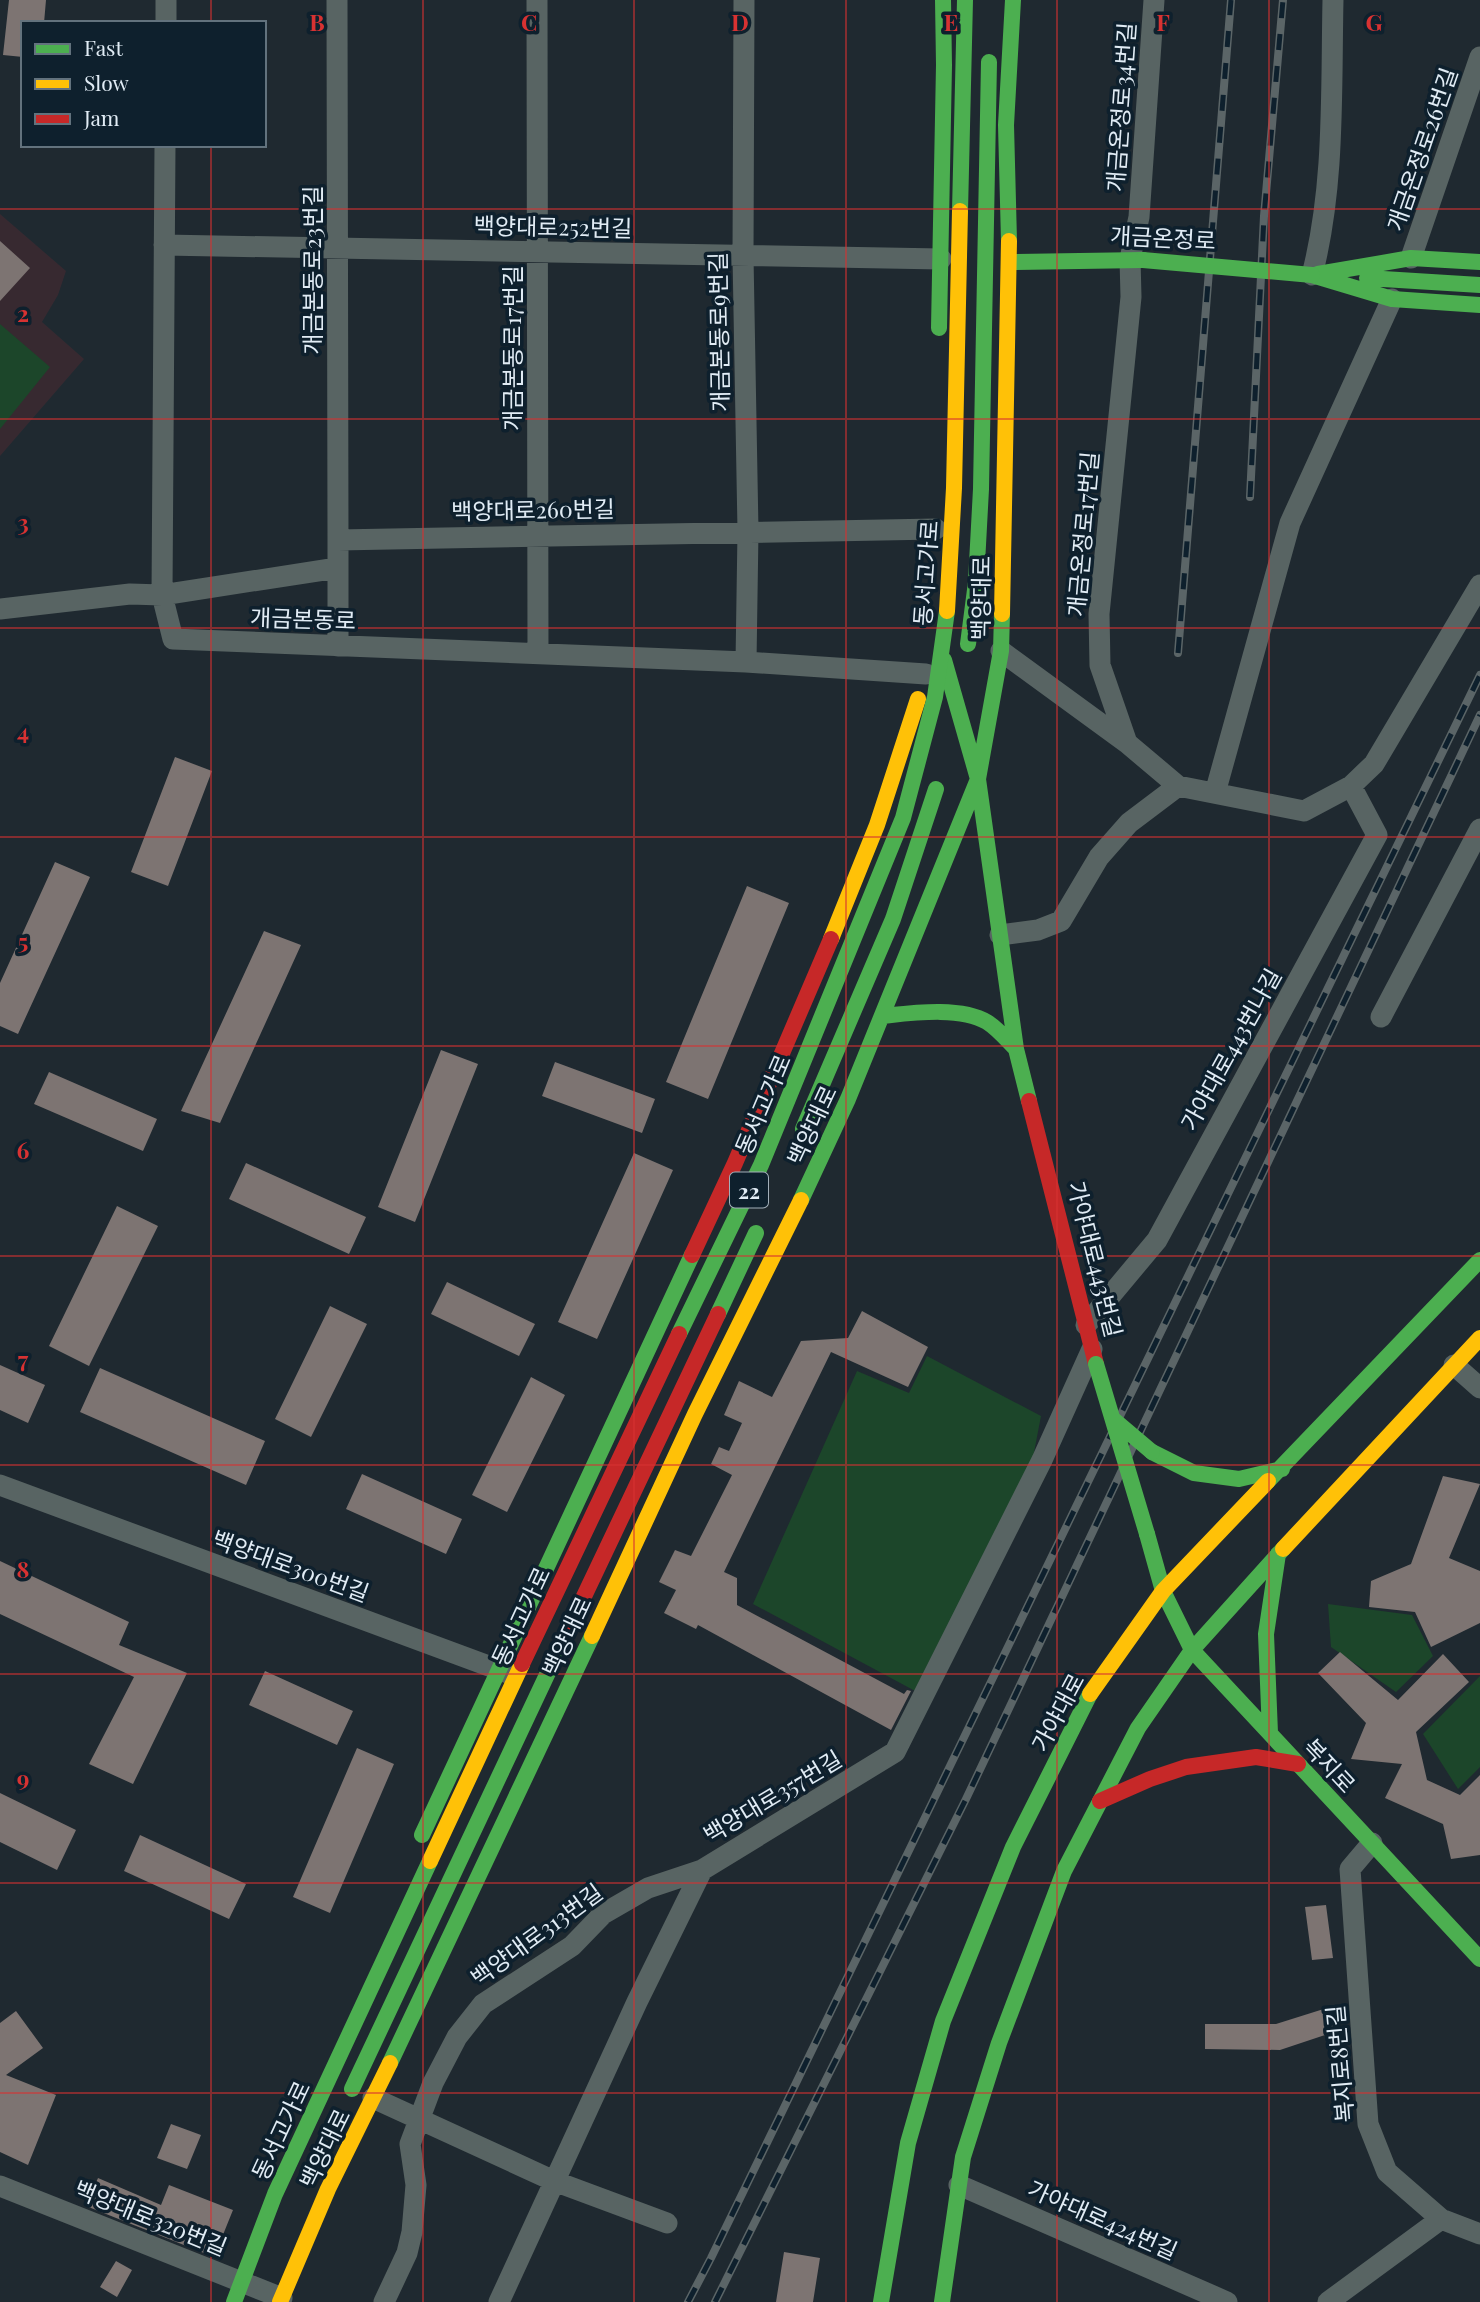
<svg xmlns="http://www.w3.org/2000/svg" width="1480" height="2302" viewBox="0 0 1480 2302" font-family="'Playfair Display','Noto Sans KR',serif">
<rect width="100%" height="100%" fill="#1f2930"/>
<path fill="#372930" d="M 0,214 L 66,271 L 58,295 L 42,322 L 84,359 L 0,456 Z"/>
<path fill="#1c462a" d="M 0,324 L 50,367 L 0,429 Z
M 927,1356 L 1041,1416 L 1031,1468 L 917,1692 L 753,1604 L 857,1371 L 909,1393 Z
M 1328,1604 L 1412,1615 L 1433,1656 L 1396,1692 L 1331,1647 Z
M 1480,1676 L 1480,1767 L 1458,1789 L 1423,1734 Z"/>
<path fill="#7d7472" d="M 9,0 L 46,0 L 44,23 L 23,23 L 23,57 L 3,55 Z
M 0,241 L 30,268 L 0,301 Z
M 175,757 L 212,771 L 168,886 L 131,872 Z
M 55,862 L 90,877 L 18,1034 L 0,1026 L 0,983 Z
M 747,886 L 789,903 L 708,1099 L 666,1082 Z
M 264,931 L 301,945 L 220,1123 L 181,1111 Z
M 441,1050 L 478,1064 L 415,1222 L 378,1207 Z
M 555,1062 L 655,1099 L 642,1133 L 542,1096 Z
M 49,1072 L 157,1119 L 143,1151 L 34,1104 Z
M 634,1153 L 673,1170 L 597,1339 L 558,1322 Z
M 246,1163 L 366,1217 L 349,1254 L 229,1199 Z
M 117,1206 L 158,1226 L 89,1366 L 49,1346 Z
M 447,1282 L 535,1324 L 519,1356 L 431,1314 Z
M 330,1306 L 367,1324 L 311,1437 L 275,1419 Z
M 862,1311 L 928,1347 L 908,1387 L 831,1352 L 724,1572 L 737,1578 L 737,1605 L 904,1694 L 907,1690 L 911,1691 L 891,1730 L 698,1625 L 696,1629 L 664,1613 L 676,1590 L 659,1582 L 675,1550 L 691,1556 L 732,1475 L 711,1464 L 719,1447 L 729,1451 L 742,1423 L 724,1415 L 739,1381 L 772,1397 L 801,1341 L 848,1338 Z
M 0,1365 L 45,1385 L 28,1423 L 0,1410 Z
M 100,1368 L 265,1441 L 246,1485 L 80,1412 Z
M 531,1377 L 565,1395 L 507,1512 L 472,1495 Z
M 362,1474 L 462,1519 L 446,1554 L 346,1509 Z
M 1443,1476 L 1480,1484 L 1449,1558 L 1480,1571 L 1480,1623 L 1431,1647 L 1415,1612 L 1369,1607 L 1371,1581 L 1411,1564 Z
M 0,1561 L 129,1622 L 119,1645 L 187,1673 L 133,1784 L 89,1764 L 134,1677 L 0,1614 Z
M 1340,1652 L 1398,1700 L 1443,1654 L 1469,1682 L 1416,1732 L 1427,1780 L 1460,1795 L 1480,1775 L 1480,1855 L 1451,1859 L 1443,1824 L 1385,1798 L 1402,1764 L 1351,1759 L 1366,1723 L 1318,1673 Z
M 265,1671 L 353,1711 L 337,1745 L 249,1705 Z
M 357,1748 L 394,1764 L 330,1913 L 293,1897 Z
M 0,1793 L 76,1830 L 57,1870 L 0,1842 Z
M 140,1835 L 246,1884 L 229,1919 L 124,1871 Z
M 1326,1905 L 1333,1958 L 1312,1960 L 1305,1907 Z
M 1330,2007 L 1337,2031 L 1280,2050 L 1205,2049 L 1205,2024 L 1276,2024 Z
M 16,2011 L 43,2048 L 6,2075 L 56,2095 L 28,2165 L 0,2152 L 0,2023 Z
M 171,2124 L 201,2135 L 187,2169 L 157,2158 Z
M 98,2178 L 161,2205 L 169,2185 L 233,2210 L 214,2257 L 86,2206 Z
M 784,2252 L 820,2258 L 813,2302 L 776,2302 Z
M 116,2261 L 132,2270 L 117,2297 L 100,2287 Z"/>
<g fill="none" stroke-linecap="round" stroke-linejoin="round">
<path stroke="#586463" stroke-width="21" d="M 337,0 L 338,540
M 537,0 L 538,654
M 744,0 L 743,256 L 748,531 L 746,662
M 1154,0 L 1139,217 L 1130,259 L 1131,297 L 1099,614 L 1100,665 L 1127,743 L 1178,786
M 166,23 L 166,0
M 165,145 L 162,595 L 173,639 L 746,662 L 926,674
M 164,245 L 941,259
M 1411,258 L 1480,57
M 1312,275 C 1335,186 1331,92 1333,0
M 0,609 L 130,594 L 162,595 L 337,568
M 338,646 L 338,540 L 936,529
M 1001,651 L 1127,743
M 1215,793 L 1290,523 L 1392,299
M 1000,935 L 1038,930 L 1061,921 L 1099,857 L 1129,823 L 1178,786 L 1304,811 L 1351,786 L 1374,764 L 1480,585
M 1381,1017 L 1480,829
M 1086,1325 L 1157,1240 L 1377,835 L 1351,786
M 1454,1365 L 1480,1388
M 0,1485 L 513,1675
M 1372,1843 L 1350,1869 L 1368,2124 L 1387,2172 L 1441,2219 L 1480,2234
M 373,2098 L 554,2181 L 667,2223
M 959,2185 L 1227,2302
M 0,2186 L 282,2298
M 384,2302 L 407,2253 L 412,2232 L 416,2185 L 410,2144 L 433,2083 L 457,2037 L 483,2004 L 572,1946 L 603,1914 L 648,1888 L 702,1870
M 499,2302 L 637,2002 L 702,1870 L 895,1752 L 1042,1460 L 1092,1349
M 1328,2302 L 1441,2219"/>
<path stroke="#4caf50" stroke-width="16" d="M 1009,241 L 1006,125 L 1013,0
M 1010,262 L 1143,260
M 1318,274 L 1411,258 L 1480,262
M 1312,275 L 1392,299 L 1480,305
M 1367,278 L 1480,285
M 939,328 L 944,65 L 943,0
M 944,660 L 978,779 L 1016,1049 L 1029,1101
M 882,1016 C 911,1013 961,1006 987,1022 C 998,1029 1007,1040 1016,1049
M 801,1200 L 848,1099 L 978,779 L 1001,651 L 1002,614
M 1152,1452 L 1194,1473 L 1239,1479 L 1282,1469
M 1268,1481 L 1480,1260
M 1147,1534 L 1163,1591 L 1192,1650 L 1480,1959
M 1270,1733 L 1266,1634 L 1278,1554
M 422,1835 L 692,1255
M 390,2063 L 592,1636
M 881,2302 L 908,2143 L 943,2021 L 1013,1847 L 1090,1694
M 942,2302 L 963,2157 L 999,2043 L 1064,1871 L 1138,1728 L 1192,1650 L 1283,1549"/>
<path stroke="#ffc107" stroke-width="16" d="M 1002,614 L 1009,241
M 831,939 L 877,825 L 918,699
M 1283,1549 L 1480,1338
M 592,1636 L 695,1414 L 801,1200
M 1090,1694 L 1163,1591 L 1268,1481
M 280,2302 L 328,2189 L 390,2063"/>
<path stroke="#c62828" stroke-width="16" d="M 1029,1101 L 1096,1364
M 692,1255 L 735,1163 L 831,939
M 1100,1801 L 1150,1779 L 1186,1767 L 1256,1757 L 1298,1764"/>
<defs>
<path id="rail" d="M 1250,497 L 1264,216 L 1283,0
M 1178,653 L 1231,0
M 688,2302 L 711,2258 L 1480,675
M 715,2302 L 966,1799 L 1480,715"/>
</defs>
<use href="#rail" stroke="#5b6567" stroke-width="8"/>
<use href="#rail" stroke="#0e202d" stroke-width="5" stroke-dasharray="16" stroke-linecap="butt"/>
<path stroke="#4caf50" stroke-width="16" d="M 960,211 L 965,0
M 1143,260 L 1312,275
M 968,644 L 976,582 L 981,489 L 989,62
M 803,1129 L 893,919 L 936,789
M 718,1314 L 756,1233
M 679,1334 L 761,1165 L 903,818 L 935,697 L 947,611
M 1096,1364 L 1147,1534
M 1113,1419 L 1152,1452
M 352,2089 L 569,1628
M 234,2302 L 275,2194 L 430,1861"/>
<path stroke="#ffc107" stroke-width="16" d="M 947,611 L 954,488 L 960,211
M 430,1861 L 522,1664"/>
<path stroke="#c62828" stroke-width="16" d="M 569,1628 L 718,1314
M 522,1664 L 679,1334"/>
</g>
<path fill="none" stroke="#d73232" stroke-width="2" stroke-opacity="0.55" d="M 211,0 L 211,23M 423,0 L 423,2302M 634,0 L 634,2302M 846,0 L 846,2302M 1057,0 L 1057,2302M 1269,0 L 1269,2302M 211,145 L 211,2302M 0,209 L 1480,209M 0,419 L 1480,419M 0,628 L 1480,628M 0,837 L 1480,837M 0,1046 L 1480,1046M 0,1256 L 1480,1256M 0,1465 L 1480,1465M 0,1674 L 1480,1674M 0,1883 L 1480,1883M 0,2093 L 1480,2093"/>
<g text-anchor="middle" dominant-baseline="central" stroke-width="7" stroke-linejoin="round" paint-order="stroke">
<rect fill="#0e202d" stroke="#a2afb9" stroke-width="2" x="730" y="1172.5" width="38" height="35" rx="5"/>
<g font-size="21" font-weight="bold" fill="#e1ecf5">
<text x="749" y="1190">22</text>
</g>
<g font-size="23" fill="#e1ecf5" stroke="#0e202d">
<text transform="translate(1120 107) rotate(-86)">개금온정로34번길</text>
<text transform="translate(1421 149) rotate(-71)">개금온정로26번길</text>
<text transform="translate(553 226) rotate(1)">백양대로252번길</text>
<text transform="translate(1163 237) rotate(3)">개금온정로</text>
<text transform="translate(311 270) rotate(-90)">개금본동로23번길</text>
<text transform="translate(718 332) rotate(-91)">개금본동로9번길</text>
<text transform="translate(511 348) rotate(-90)">개금본동로17번길</text>
<text transform="translate(533 509) rotate(-1)">백양대로260번길</text>
<text transform="translate(1082 534) rotate(-85)">개금온정로17번길</text>
<text transform="translate(925 573) rotate(-86)">동서고가로</text>
<text transform="translate(980 598) rotate(-89)">백양대로</text>
<text transform="translate(303 618) rotate(2)">개금본동로</text>
<text transform="translate(1230 1049) rotate(-61)">가야대로443번나길</text>
<text transform="translate(762 1104) rotate(-67)">동서고가로</text>
<text transform="translate(811 1125) rotate(-65)">백양대로</text>
<text transform="translate(1096 1259) rotate(76)">가야대로443번길</text>
<text transform="translate(291 1565) rotate(20)">백양대로300번길</text>
<text transform="translate(520 1616) rotate(-65)">동서고가로</text>
<text transform="translate(566 1636) rotate(-65)">백양대로</text>
<text transform="translate(1057 1712) rotate(-62)">가야대로</text>
<text transform="translate(1330 1765) rotate(47)">복지로</text>
<text transform="translate(772 1796) rotate(-31)">백양대로357번길</text>
<text transform="translate(536 1934) rotate(-36)">백양대로313번길</text>
<text transform="translate(1339 2064) rotate(-95)">복지로8번길</text>
<text transform="translate(280 2130) rotate(-65)">동서고가로</text>
<text transform="translate(324 2148) rotate(-64)">백양대로</text>
<text transform="translate(151 2217) rotate(22)">백양대로320번길</text>
<text transform="translate(1103 2219) rotate(24)">가야대로424번길</text>
</g>
</g>
<g font-size="23" text-anchor="middle" font-weight="bold" fill="#d73232" stroke="#0e202d" stroke-width="7" stroke-linejoin="round" paint-order="stroke">
<text x="317" y="31">B</text>
<text x="529" y="31">C</text>
<text x="740" y="31">D</text>
<text x="951" y="31">E</text>
<text x="1163" y="31">F</text>
<text x="1374" y="31">G</text>
<text x="23" y="322">2</text>
<text x="23" y="531">3</text>
<text x="23" y="740">4</text>
<text x="23" y="950">5</text>
<text x="23" y="1159">6</text>
<text x="23" y="1368">7</text>
<text x="23" y="1578">8</text>
<text x="23" y="1787">9</text>
</g>
<rect x="21" y="21" width="245" height="126" fill="#0e202d" stroke="#62727d" stroke-width="2"/>
<rect x="35" y="44" width="35" height="10" fill="#4caf50" stroke="#62727d" stroke-width="2"/>
<text x="84" y="56" font-size="21" fill="#e1ecf5">Fast</text>
<rect x="35" y="79" width="35" height="10" fill="#ffc107" stroke="#62727d" stroke-width="2"/>
<text x="84" y="91" font-size="21" fill="#e1ecf5">Slow</text>
<rect x="35" y="114" width="35" height="10" fill="#c62828" stroke="#62727d" stroke-width="2"/>
<text x="84" y="126" font-size="21" fill="#e1ecf5">Jam</text>
</svg>
